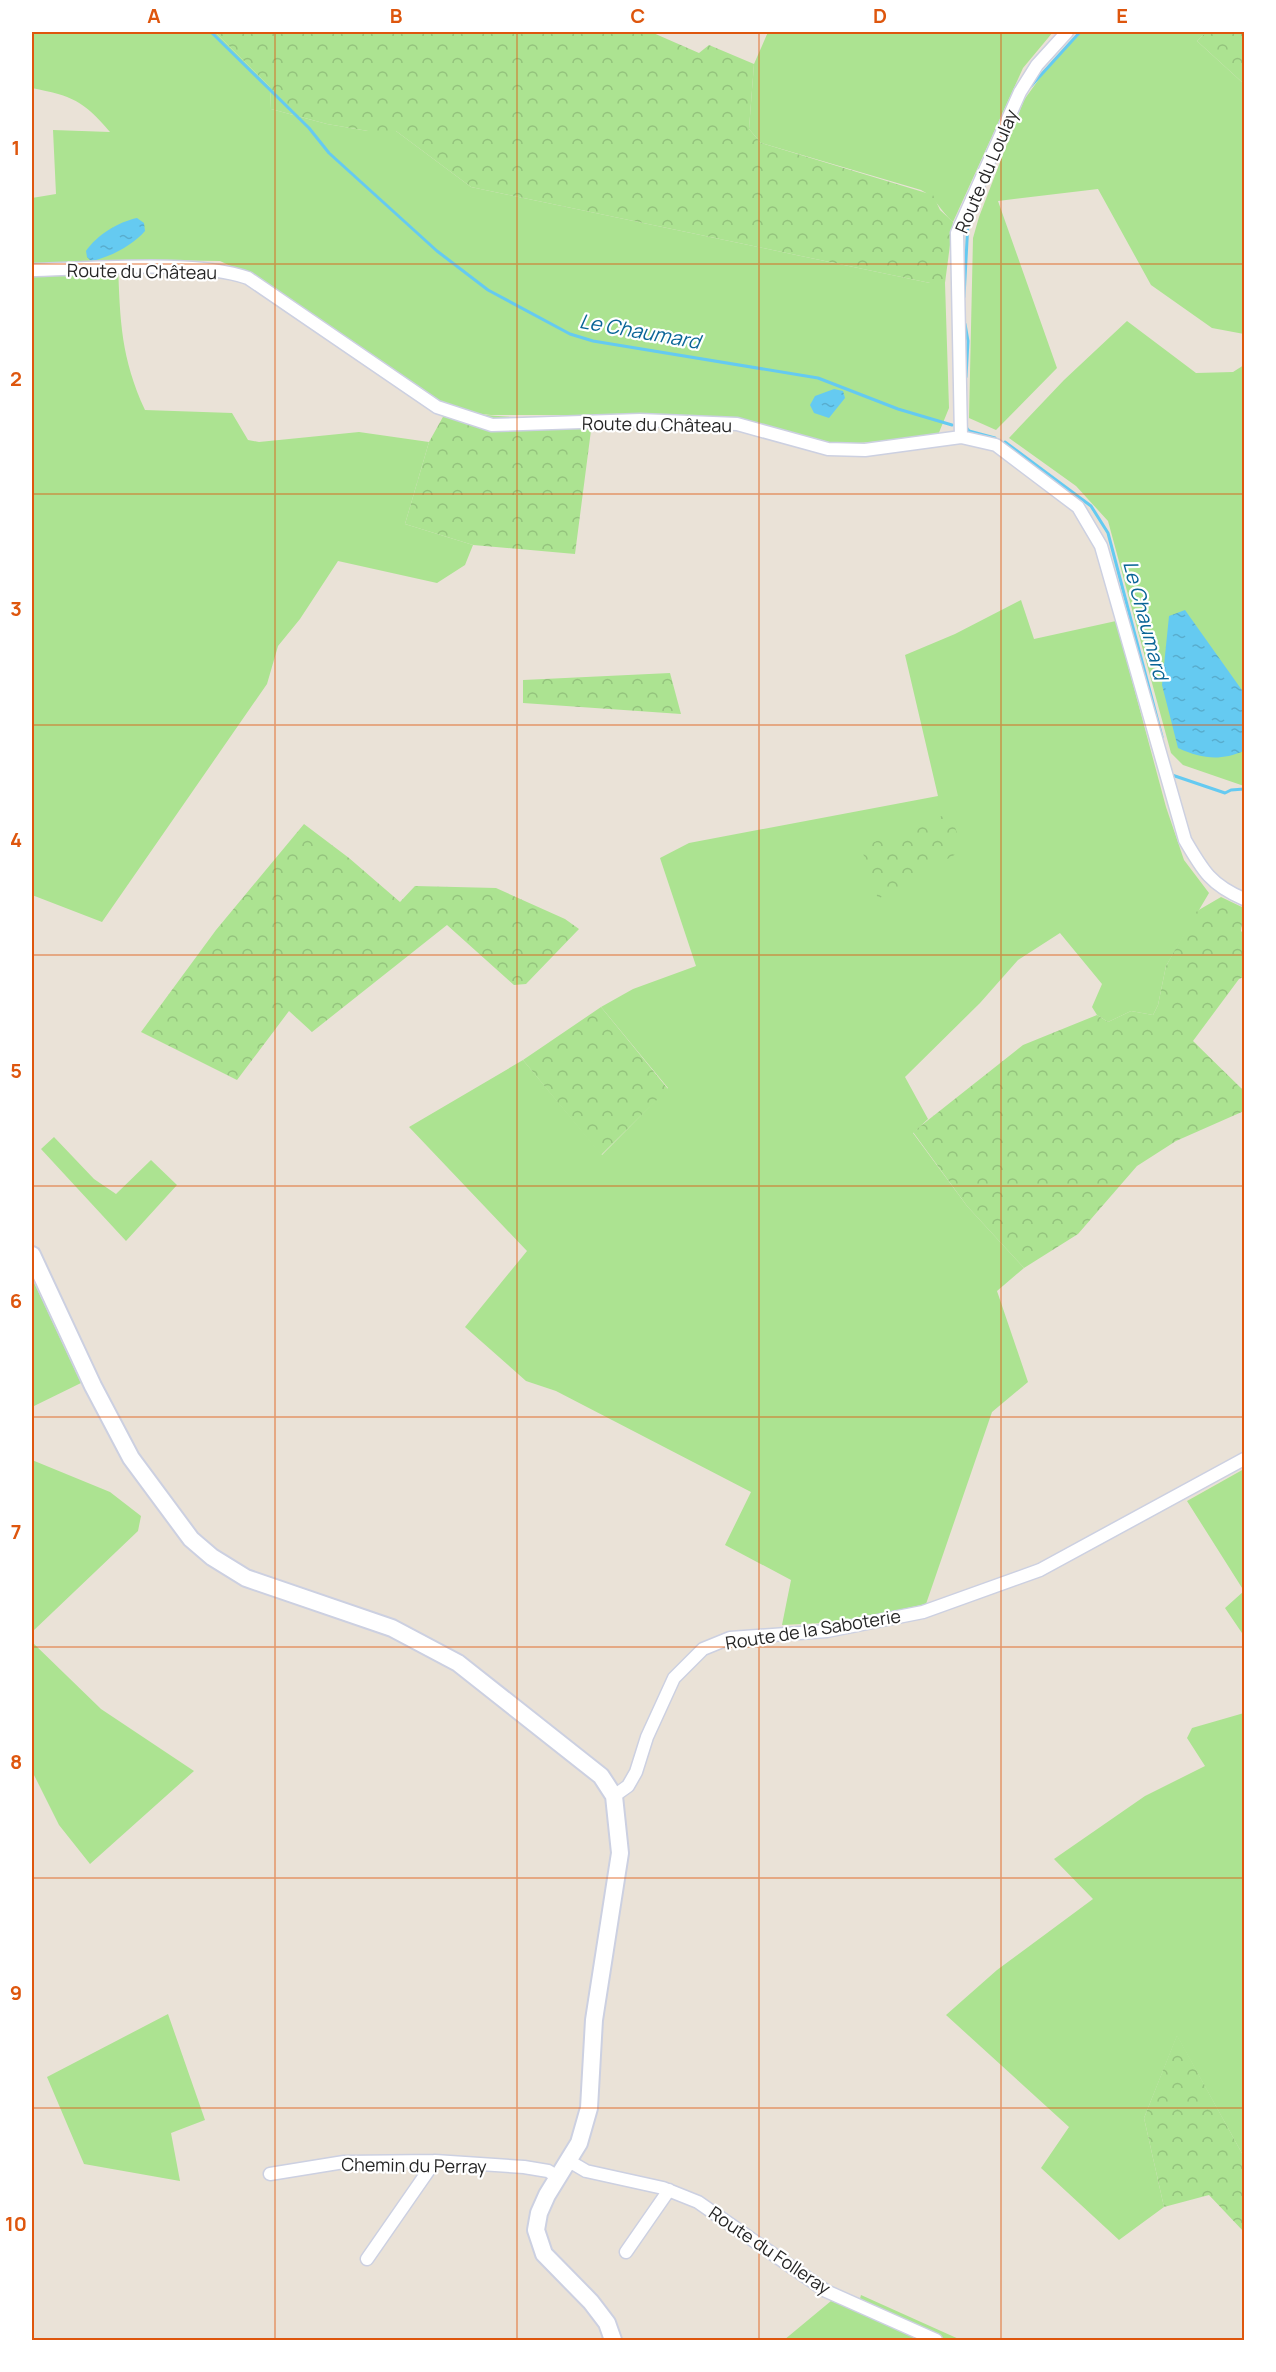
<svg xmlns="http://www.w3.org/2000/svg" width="1276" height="2372" viewBox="0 0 1276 2372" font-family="Manrope,sans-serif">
<defs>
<pattern id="forest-crowns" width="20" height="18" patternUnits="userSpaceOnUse" patternTransform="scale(1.5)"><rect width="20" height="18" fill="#ace391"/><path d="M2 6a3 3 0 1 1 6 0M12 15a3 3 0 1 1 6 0" fill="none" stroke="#94c37d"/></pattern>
<pattern id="water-ripples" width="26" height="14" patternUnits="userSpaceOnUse" patternTransform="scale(1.5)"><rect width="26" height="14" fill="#65caf1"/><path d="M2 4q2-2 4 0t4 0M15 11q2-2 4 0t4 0" fill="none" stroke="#58adce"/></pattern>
</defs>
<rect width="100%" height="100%" fill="#eae2d7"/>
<path fill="#ace391" d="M 32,32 L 215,32 L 270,87 L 271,109 L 327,124 L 368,131 L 396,131 L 471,187 L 930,283 L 945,283 L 949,408 L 938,435 L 841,445 L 781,430 L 660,415 L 491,415 L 465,412 L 437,401 L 261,280 L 220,261 L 159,260 L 118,264 C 120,321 121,358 145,410 L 232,413 L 248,440 L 259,442 L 359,432 L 429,442 L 405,524 L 473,545 L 465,565 L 437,583 L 338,561 L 300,619 L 278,646 L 267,684 L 102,922 L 32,895 L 32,198 L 56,194 L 53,130 L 110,132 C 83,100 72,96 32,88 Z
M 768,32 L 1053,32 L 1023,68 L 953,222 C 940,211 936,197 921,190 L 761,143 L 749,129 L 754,64 Z
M 1082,32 L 1206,32 L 1197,41 L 1244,84 L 1244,334 L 1212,328 L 1151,285 L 1098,189 L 998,201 L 1057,368 L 996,430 L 969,418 L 973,238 L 979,217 L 1024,100 L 1052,61 Z
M 1127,321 L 1196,373 L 1233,372 L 1244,365 L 1244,786 L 1183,765 L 1171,753 L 1108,521 L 1076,486 L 1009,438 L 1064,380 Z
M 1021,600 L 1034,639 L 1116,621 L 1166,807 L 1184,860 L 1209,893 L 1166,966 L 1158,1005 L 1153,1015 L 1131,1011 L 1108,1022 L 1097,1015 L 1092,1007 L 1102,984 L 1060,933 L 1018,960 L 980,1003 L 905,1077 L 928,1119 L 913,1133 L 967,1206 L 1024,1268 L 997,1291 L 1028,1382 L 992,1412 L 926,1604 L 842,1622 L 782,1625 L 791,1580 L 725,1545 L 751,1492 L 556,1391 L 526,1381 L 465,1327 L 527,1251 L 409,1127 L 523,1060 L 602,1155 L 668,1088 L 601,1007 L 633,989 L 696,966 L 660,858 L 689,843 L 938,796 L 905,655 L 955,634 Z
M 54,1137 L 94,1179 L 116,1194 L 151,1160 L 177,1185 L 126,1241 L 41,1149 Z
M 32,1278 L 81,1383 L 32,1407 Z
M 32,1460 L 110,1492 L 141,1516 L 138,1531 L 32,1632 Z
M 1244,1469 L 1244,1636 L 1225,1608 L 1244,1591 L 1187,1501 Z
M 32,1642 L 101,1709 L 194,1771 L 90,1864 L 59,1825 L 32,1771 Z
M 1244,1713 L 1244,2157 L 1177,2036 L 1144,2118 L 1164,2207 L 1119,2240 L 1041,2168 L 1069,2127 L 946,2015 L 997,1970 L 1093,1899 L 1054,1859 L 1145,1796 L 1205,1766 L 1187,1738 L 1192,1728 Z
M 168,2014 L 205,2120 L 171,2133 L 180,2181 L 84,2164 L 47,2077 Z
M 861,2295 L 961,2340 L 784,2340 L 831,2301 L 857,2310 Z"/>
<path fill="url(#forest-crowns)" d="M 215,32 L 651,32 L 699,53 L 709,45 L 754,64 L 749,129 L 761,143 L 933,195 L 940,210 L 953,222 L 945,283 L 930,283 L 471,187 L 396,131 L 368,131 L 327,124 L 271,109 L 270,87 Z
M 1206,32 L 1244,32 L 1244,84 L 1197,41 Z
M 449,406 C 493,423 546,415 593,415 L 575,554 L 473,545 L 405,524 L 429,442 Z
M 670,673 L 681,714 L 523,703 L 523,680 Z
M 950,813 L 963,850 L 878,899 L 861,847 Z
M 304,824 L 349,858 L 400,902 L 415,886 L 496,888 L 565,919 L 579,929 L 526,984 L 514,985 L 447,925 L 312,1032 L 289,1011 L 237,1080 L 141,1032 L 216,930 Z
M 1221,897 L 1244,908 L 1241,931 L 1244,934 L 1244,977 L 1239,979 L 1193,1041 L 1244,1091 L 1244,1111 L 1176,1141 L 1137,1166 L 1078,1234 L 1024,1268 L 967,1206 L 913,1132 L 1023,1045 L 1097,1015 L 1108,1022 L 1131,1011 L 1153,1015 L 1158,1005 L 1166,966 L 1197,911 Z
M 601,1007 L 668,1089 L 601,1155 L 523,1060 Z
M 1177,2035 L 1244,2157 L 1244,2232 L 1209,2195 L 1164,2207 L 1144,2118 Z"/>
<path fill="url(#water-ripples)" d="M 137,218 L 144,223 L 145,231 C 133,245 109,258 91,261 L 87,257 L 86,251 C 97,235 118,222 137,218 Z
M 834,389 L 843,391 L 845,398 L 829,418 L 814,413 L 810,405 L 815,396 Z
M 1185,610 L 1244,693 L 1244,751 C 1220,761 1202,759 1178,748 L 1162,685 L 1169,616 Z"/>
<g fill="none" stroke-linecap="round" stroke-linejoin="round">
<path stroke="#65caf1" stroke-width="3" d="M 211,32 L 309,128 L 329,153 L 437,251 L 488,290 L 570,334 L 593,341 L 818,378 L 898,409 L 952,425
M 1031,86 L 1080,32
M 964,297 L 968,222
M 965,324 L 968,341 L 966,377
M 965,426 L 969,431 L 995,438
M 1005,442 L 1091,506 L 1108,533 L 1162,737
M 1171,772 L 1172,775 L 1225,793 L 1231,790 L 1244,789"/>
<defs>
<path id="street" d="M 32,270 C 93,269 193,259 248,278 L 437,407 L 492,425 L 640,420 L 737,424 L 828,449 L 865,450 L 961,437 L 996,445 L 1078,507 L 1101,546 L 1185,840 C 1203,871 1211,885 1244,899
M 961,437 L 957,233 L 1020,92 L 1037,65 L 1067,32
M 614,1796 L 628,1786 L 636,1772 L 647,1737 L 674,1678 L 703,1649 L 730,1638 L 827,1631 L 923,1612 L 1040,1570 L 1244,1459
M 569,2161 L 586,2171 L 663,2188 L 698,2202 L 826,2291 L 936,2340
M 270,2174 L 344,2162 L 435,2161 L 524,2167 L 548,2171 L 558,2177
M 626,2252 L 669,2190
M 367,2259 L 435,2161"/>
<path id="secondary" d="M 32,1255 L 93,1386 L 131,1458 L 191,1539 L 212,1557 L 246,1578 L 392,1628 L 458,1663 L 601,1776 L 614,1796 L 620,1853 L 594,2020 L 589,2108 L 579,2143 L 547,2195 L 539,2213 L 536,2230 L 544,2254 L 591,2302 L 607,2323 L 613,2340"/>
</defs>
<use href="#street" stroke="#ccd0e1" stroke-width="15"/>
<use href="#secondary" stroke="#ccd0e1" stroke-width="20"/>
<use href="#street" stroke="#fff" stroke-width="12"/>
<use href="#secondary" stroke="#fff" stroke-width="16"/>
</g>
<path fill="none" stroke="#de560d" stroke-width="1.5" stroke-opacity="0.55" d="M 275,32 L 275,2340M 517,32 L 517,2340M 759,32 L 759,2340M 1001,32 L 1001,2340M 32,264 L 1244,264M 32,494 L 1244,494M 32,725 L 1244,725M 32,955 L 1244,955M 32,1186 L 1244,1186M 32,1417 L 1244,1417M 32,1647 L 1244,1647M 32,1878 L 1244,1878M 32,2108 L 1244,2108"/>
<g text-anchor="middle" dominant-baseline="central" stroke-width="4.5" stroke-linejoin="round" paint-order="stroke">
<g font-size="18" fill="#262626" stroke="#fff">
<text transform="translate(986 171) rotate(-67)">Route du Loulay</text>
<text transform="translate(142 271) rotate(1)">Route du Château</text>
<text transform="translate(657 424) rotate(1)">Route du Château</text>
<text transform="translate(813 1629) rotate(-9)">Route de la Saboterie</text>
<text transform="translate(414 2165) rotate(1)">Chemin du Perray</text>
<text transform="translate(770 2250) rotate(34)">Route du Folleray</text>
</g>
<g font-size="20" font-style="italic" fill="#096597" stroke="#fff">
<text transform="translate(640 331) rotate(10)">Le Chaumard</text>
<text transform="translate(1146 620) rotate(75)">Le Chaumard</text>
</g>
</g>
<rect width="1276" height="2372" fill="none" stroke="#ffffff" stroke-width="66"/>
<rect x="33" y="33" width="1210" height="2306" fill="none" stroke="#de560d" stroke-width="2"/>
<g font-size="20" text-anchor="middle" font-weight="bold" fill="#de560d">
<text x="154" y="23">A</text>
<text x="396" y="23">B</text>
<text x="638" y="23">C</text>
<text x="880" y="23">D</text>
<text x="1122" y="23">E</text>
<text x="16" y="155">1</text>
<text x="16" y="386">2</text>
<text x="16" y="616">3</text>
<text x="16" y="847">4</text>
<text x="16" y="1078">5</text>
<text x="16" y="1308">6</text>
<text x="16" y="1539">7</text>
<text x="16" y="1769">8</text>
<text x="16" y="2000">9</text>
<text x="16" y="2231">10</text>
</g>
</svg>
